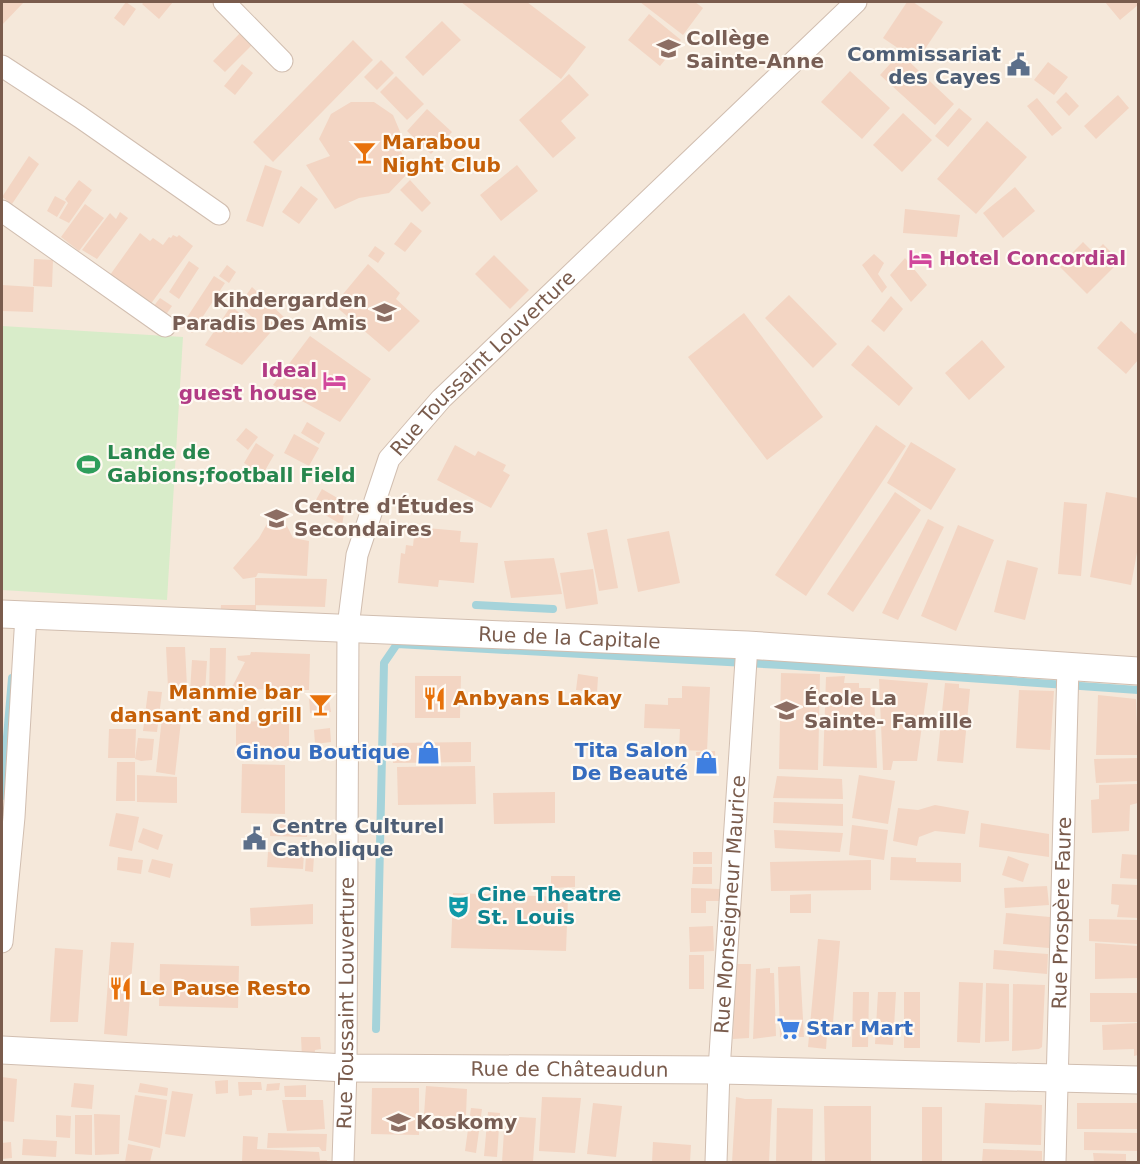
<svg xmlns="http://www.w3.org/2000/svg" width="1140" height="1164" viewBox="0 0 1140 1164" font-family="'DejaVu Sans',sans-serif">
<rect width="100%" height="100%" fill="#fdf6ec"/>
<path fill="#f5e8da" d="M 2,2 L 1138,2 L 1138,1162 L 2,1162 Z"/>
<path fill="#d8ecc9" d="M 2,326 L 183,337 L 167,600 L 2,590 Z"/>
<g fill="none" stroke-linecap="round" stroke-linejoin="round">
<path stroke="#a5d3da" stroke-width="8" d="M 476,605 L 553,609
M 2,796 L 12,678
M 376,1029 L 384,663 L 397,644 L 782,665 L 1138,690"/>
</g>
<path fill="#f3d5c3" d="M 2,2 L 24,2 L 2,25 Z
M 126,2 L 136,9 L 124,26 L 114,18 Z
M 144,2 L 173,2 L 159,19 L 142,4 Z
M 461,2 L 527,2 L 586,47 L 561,79 Z
M 640,2 L 695,2 L 703,8 L 683,35 Z
M 907,2 L 913,2 L 943,22 L 917,61 L 883,38 Z
M 1105,2 L 1138,2 L 1138,5 L 1120,20 Z
M 649,14 L 681,40 L 660,66 L 628,40 Z
M 442,21 L 461,40 L 423,76 L 405,57 Z
M 242,31 L 254,43 L 225,72 L 213,61 Z
M 353,40 L 373,60 L 273,162 L 253,142 Z
M 900,53 L 954,104 L 935,125 L 880,75 Z
M 381,60 L 394,73 L 377,90 L 364,77 Z
M 1048,62 L 1068,77 L 1054,95 L 1034,80 Z
M 242,64 L 253,73 L 235,95 L 224,86 Z
M 850,71 L 890,108 L 862,139 L 821,102 Z
M 569,74 L 589,95 L 561,121 L 576,138 L 553,158 L 519,120 Z
M 396,76 L 424,104 L 407,120 L 380,92 Z
M 1066,92 L 1079,106 L 1069,116 L 1056,102 Z
M 1118,95 L 1129,108 L 1096,139 L 1084,126 Z
M 1037,98 L 1062,128 L 1052,136 L 1027,106 Z
M 351,102 L 374,102 L 393,115 L 401,134 L 400,149 L 410,171 L 389,193 L 359,198 L 335,209 L 306,165 L 330,156 L 319,139 L 331,114 Z
M 959,108 L 972,119 L 948,147 L 935,136 Z
M 427,109 L 452,132 L 431,154 L 407,131 Z
M 903,113 L 932,140 L 902,172 L 873,145 Z
M 987,121 L 1027,157 L 976,214 L 937,179 Z
M 29,156 L 39,164 L 12,204 L 2,197 Z
M 265,165 L 282,171 L 263,227 L 246,221 Z
M 517,165 L 538,191 L 501,221 L 480,195 Z
M 79,180 L 92,190 L 69,223 L 59,218 L 68,203 L 65,199 Z
M 410,180 L 431,203 L 422,212 L 400,190 Z
M 301,186 L 318,199 L 299,224 L 282,212 Z
M 1015,187 L 1035,211 L 1003,238 L 983,213 Z
M 55,196 L 66,202 L 57,217 L 47,211 Z
M 85,204 L 104,218 L 79,251 L 61,237 Z
M 905,209 L 960,215 L 957,237 L 903,233 Z
M 120,212 L 128,218 L 97,259 L 82,250 L 110,213 L 116,219 Z
M 411,222 L 422,231 L 405,252 L 394,244 Z
M 140,233 L 150,241 L 153,238 L 163,245 L 169,237 L 171,238 L 173,235 L 177,237 L 179,235 L 193,246 L 150,305 L 110,275 Z
M 1083,242 L 1094,253 L 1103,244 L 1120,261 L 1087,294 L 1059,266 Z
M 375,246 L 385,253 L 378,263 L 368,256 Z
M 874,254 L 884,263 L 878,274 L 887,287 L 882,293 L 862,265 Z
M 494,255 L 529,290 L 510,309 L 475,274 Z
M 905,258 L 927,285 L 911,302 L 890,275 Z
M 34,259 L 53,260 L 52,287 L 33,286 Z
M 189,261 L 199,268 L 179,299 L 169,292 Z
M 368,264 L 400,293 L 396,299 L 420,321 L 389,352 L 334,305 Z
M 227,265 L 236,272 L 229,283 L 219,276 Z
M 214,276 L 225,283 L 192,333 L 182,325 Z
M 2,285 L 34,287 L 33,312 L 2,311 Z
M 252,287 L 284,317 L 242,365 L 205,345 L 231,306 L 248,320 L 252,317 L 239,305 Z
M 789,295 L 837,344 L 813,368 L 765,318 Z
M 891,296 L 903,309 L 884,332 L 871,321 Z
M 160,298 L 172,306 L 165,316 L 153,307 Z
M 744,313 L 823,417 L 767,460 L 688,357 Z
M 1121,321 L 1135,334 L 1138,331 L 1138,360 L 1126,374 L 1097,348 Z
M 310,336 L 371,379 L 340,422 L 273,385 Z
M 982,340 L 1005,367 L 969,400 L 945,373 Z
M 868,345 L 913,388 L 899,406 L 851,365 Z
M 307,422 L 325,433 L 319,444 L 301,433 Z
M 876,425 L 906,446 L 806,596 L 775,575 Z
M 246,428 L 258,437 L 248,450 L 236,440 Z
M 294,434 L 319,448 L 309,466 L 284,453 Z
M 911,442 L 956,469 L 931,510 L 887,483 Z
M 256,443 L 274,455 L 263,474 L 244,463 Z
M 455,445 L 475,456 L 478,451 L 506,465 L 503,471 L 510,475 L 491,508 L 437,480 Z
M 322,489 L 346,503 L 342,525 L 312,507 Z
M 895,492 L 921,510 L 853,612 L 827,594 Z
M 1106,492 L 1138,498 L 1138,547 L 1131,585 L 1090,577 Z
M 1064,502 L 1087,504 L 1081,576 L 1058,574 Z
M 273,513 L 287,526 L 293,538 L 309,541 L 307,576 L 258,573 L 256,577 L 243,579 L 233,568 L 259,538 Z
M 928,519 L 944,527 L 898,620 L 882,613 Z
M 958,525 L 994,540 L 956,631 L 921,616 Z
M 415,527 L 461,531 L 460,542 L 478,543 L 474,583 L 439,580 L 438,587 L 398,583 L 401,553 L 405,554 L 406,545 L 413,546 Z
M 607,529 L 618,588 L 599,591 L 587,533 Z
M 669,531 L 680,583 L 638,592 L 627,539 Z
M 554,558 L 562,594 L 511,598 L 504,561 Z
M 1007,560 L 1038,568 L 1025,620 L 994,612 Z
M 593,569 L 598,604 L 566,609 L 560,573 Z
M 255,578 L 327,579 L 325,607 L 255,605 Z
M 221,605 L 256,605 L 256,618 L 220,618 Z
M 166,647 L 185,647 L 187,687 L 168,688 Z
M 210,648 L 226,648 L 225,699 L 209,698 Z
M 251,652 L 310,654 L 309,690 L 231,689 L 245,662 L 238,660 L 237,656 L 250,655 Z
M 192,660 L 207,661 L 205,692 L 190,692 Z
M 781,673 L 820,674 L 818,770 L 779,769 Z
M 578,674 L 598,677 L 597,693 L 576,690 Z
M 415,676 L 461,676 L 460,718 L 415,718 Z
M 845,676 L 844,683 L 859,683 L 859,688 L 870,688 L 874,693 L 877,768 L 823,766 L 826,677 Z
M 879,679 L 928,683 L 917,761 L 893,761 L 891,770 L 883,770 Z
M 945,683 L 959,684 L 959,688 L 970,689 L 963,763 L 937,761 Z
M 682,686 L 710,687 L 707,751 L 679,750 L 680,729 L 644,728 L 645,704 L 668,705 L 668,698 L 682,698 Z
M 1019,690 L 1054,691 L 1050,750 L 1016,748 Z
M 148,691 L 162,692 L 157,732 L 143,731 Z
M 328,694 L 331,712 L 310,713 L 309,696 Z
M 1098,695 L 1136,699 L 1138,755 L 1096,755 Z
M 162,718 L 181,721 L 175,775 L 156,772 Z
M 236,721 L 289,722 L 289,759 L 236,758 Z
M 330,728 L 331,742 L 315,744 L 314,730 Z
M 109,729 L 136,729 L 135,758 L 108,758 Z
M 138,738 L 154,739 L 152,760 L 141,761 L 135,759 Z
M 471,742 L 471,762 L 393,763 L 392,743 Z
M 715,751 L 716,771 L 697,772 L 696,752 Z
M 1138,758 L 1138,781 L 1096,783 L 1094,759 Z
M 117,762 L 135,762 L 135,801 L 116,801 Z
M 242,764 L 285,765 L 285,814 L 241,813 Z
M 475,766 L 476,804 L 398,805 L 397,767 Z
M 137,775 L 177,777 L 177,803 L 137,802 Z
M 859,775 L 895,781 L 888,824 L 852,818 Z
M 777,776 L 842,779 L 843,799 L 773,798 Z
M 1137,784 L 1138,803 L 1130,805 L 1129,831 L 1092,833 L 1091,800 L 1099,799 L 1099,785 Z
M 555,792 L 555,823 L 494,824 L 493,793 Z
M 774,802 L 843,804 L 843,826 L 773,823 Z
M 935,805 L 969,811 L 965,834 L 935,831 L 919,837 L 917,846 L 893,841 L 898,808 L 918,810 Z
M 116,813 L 139,817 L 132,851 L 109,846 Z
M 271,820 L 307,821 L 307,837 L 270,836 Z
M 981,823 L 1049,834 L 1049,857 L 979,847 Z
M 852,825 L 888,830 L 884,860 L 849,855 Z
M 143,828 L 163,835 L 158,850 L 138,842 Z
M 774,830 L 843,833 L 840,852 L 775,848 Z
M 268,852 L 304,854 L 303,869 L 267,867 Z
M 693,852 L 712,852 L 712,864 L 693,864 Z
M 1122,854 L 1138,855 L 1138,879 L 1120,878 Z
M 306,855 L 314,856 L 313,872 L 305,871 Z
M 1008,856 L 1029,864 L 1023,882 L 1002,875 Z
M 118,857 L 143,860 L 141,874 L 117,870 Z
M 891,857 L 916,858 L 916,862 L 961,863 L 961,882 L 890,880 Z
M 152,859 L 173,864 L 170,878 L 148,872 Z
M 871,860 L 871,890 L 771,891 L 770,862 Z
M 693,867 L 712,867 L 712,884 L 692,884 Z
M 551,876 L 575,876 L 575,887 L 551,888 Z
M 1112,884 L 1138,885 L 1138,918 L 1117,917 L 1119,905 L 1111,904 Z
M 1047,886 L 1049,905 L 1005,908 L 1004,888 Z
M 691,888 L 720,889 L 720,901 L 706,901 L 706,913 L 691,913 Z
M 453,893 L 568,897 L 566,951 L 451,948 Z
M 811,894 L 811,913 L 790,913 L 790,895 Z
M 313,904 L 313,924 L 251,926 L 250,908 Z
M 1006,913 L 1050,917 L 1049,948 L 1003,944 Z
M 1089,919 L 1138,920 L 1138,944 L 1089,941 Z
M 713,926 L 714,951 L 690,952 L 689,927 Z
M 818,939 L 840,941 L 832,1034 L 827,1034 L 826,1049 L 808,1047 Z
M 111,942 L 134,943 L 127,1036 L 104,1034 Z
M 1095,943 L 1138,946 L 1138,978 L 1095,979 Z
M 55,948 L 83,950 L 78,1022 L 50,1022 Z
M 994,950 L 1048,954 L 1047,974 L 993,969 Z
M 689,955 L 704,955 L 704,989 L 689,989 Z
M 160,964 L 239,966 L 238,1008 L 159,1006 Z
M 735,964 L 751,964 L 749,1038 L 733,1039 Z
M 800,966 L 804,1037 L 780,1037 L 778,967 Z
M 770,968 L 770,973 L 774,973 L 776,1036 L 753,1039 L 756,969 Z
M 959,982 L 983,983 L 980,1043 L 957,1042 Z
M 986,983 L 1009,984 L 1009,1041 L 985,1042 Z
M 1013,984 L 1045,985 L 1042,1047 L 1039,1049 L 1012,1051 Z
M 853,992 L 869,992 L 868,1047 L 852,1047 Z
M 878,992 L 896,992 L 893,1045 L 875,1044 Z
M 904,992 L 920,992 L 920,1048 L 904,1048 Z
M 1090,993 L 1138,993 L 1138,1022 L 1090,1022 Z
M 1138,1023 L 1138,1055 L 1134,1056 L 1134,1049 L 1103,1050 L 1102,1025 Z
M 301,1037 L 320,1037 L 321,1049 L 315,1050 L 314,1058 L 302,1058 Z
M 2,1077 L 17,1079 L 14,1122 L 2,1121 Z
M 228,1080 L 228,1093 L 216,1094 L 215,1081 Z
M 238,1082 L 261,1082 L 262,1090 L 252,1090 L 252,1095 L 239,1096 Z
M 74,1083 L 94,1085 L 92,1109 L 71,1107 Z
M 140,1083 L 168,1088 L 167,1096 L 138,1092 Z
M 280,1083 L 279,1090 L 266,1091 L 267,1084 Z
M 306,1085 L 306,1097 L 285,1097 L 284,1086 Z
M 426,1086 L 467,1089 L 466,1115 L 456,1114 L 456,1117 L 424,1115 Z
M 372,1088 L 419,1088 L 419,1135 L 371,1134 Z
M 172,1091 L 193,1094 L 185,1137 L 165,1134 Z
M 135,1095 L 167,1100 L 160,1148 L 128,1140 Z
M 542,1097 L 581,1098 L 575,1153 L 539,1151 Z
M 736,1097 L 745,1099 L 772,1099 L 769,1162 L 732,1162 Z
M 282,1100 L 323,1100 L 325,1129 L 287,1131 Z
M 593,1103 L 622,1106 L 616,1157 L 587,1154 Z
M 985,1103 L 1042,1105 L 1041,1145 L 983,1143 Z
M 1077,1103 L 1138,1103 L 1138,1129 L 1077,1129 Z
M 824,1106 L 871,1106 L 871,1161 L 825,1161 Z
M 922,1107 L 942,1107 L 942,1162 L 922,1162 Z
M 471,1108 L 482,1109 L 476,1153 L 465,1151 Z
M 777,1108 L 813,1109 L 812,1162 L 776,1162 Z
M 488,1112 L 500,1113 L 497,1157 L 484,1156 Z
M 94,1114 L 120,1115 L 119,1154 L 95,1155 Z
M 56,1115 L 71,1116 L 70,1138 L 56,1137 Z
M 75,1115 L 92,1115 L 92,1155 L 75,1154 Z
M 505,1116 L 536,1118 L 533,1162 L 502,1162 Z
M 1084,1132 L 1138,1133 L 1138,1151 L 1084,1150 Z
M 268,1133 L 327,1134 L 326,1151 L 322,1151 L 319,1147 L 267,1148 Z
M 243,1136 L 258,1137 L 257,1149 L 319,1152 L 320,1160 L 327,1160 L 327,1162 L 242,1162 Z
M 23,1139 L 57,1141 L 56,1157 L 22,1155 Z
M 11,1142 L 12,1158 L 2,1159 L 2,1143 Z
M 653,1142 L 691,1145 L 690,1162 L 652,1162 Z
M 128,1144 L 153,1149 L 150,1162 L 125,1162 Z
M 983,1149 L 1042,1151 L 1042,1162 L 982,1162 Z
M 1093,1153 L 1126,1154 L 1126,1162 L 1094,1162 Z"/>
<g fill="none" stroke-linecap="round" stroke-linejoin="round">
<defs>
<g id="minor">
<path d="M 224,2 L 282,61"/>
<path d="M 2,66 L 80,117 L 219,214"/>
<path d="M 2,211 L 165,326"/>
<path d="M 2,942 L 14,817 L 26,615"/>
<path id="s1" d="M 343,1162 L 346,1068 L 348,627 L 357,555 L 389,459 L 441,399 L 856,2"/>
<path id="s2" d="M 716,1162 L 719,1070 L 747,645"/>
<path id="s3" d="M 1055,1162 L 1068,665"/>
</g>
<g id="tertiary">
<path id="s4" d="M 2,614 L 747,645 L 1138,671"/>
<path id="s5" d="M 2,1050 L 346,1068 L 719,1070 L 1138,1080"/>
</g>
</defs>
<use href="#minor" stroke="#d1beb0" stroke-width="23"/>
<use href="#tertiary" stroke="#d1beb0" stroke-width="29"/>
<use href="#minor" stroke="#fff" stroke-width="21"/>
<use href="#tertiary" stroke="#fff" stroke-width="27"/>
</g>
<defs>
<symbol id="school-bare" viewBox="-9 -9 18 18"><path d="M0-5L7-2L0 1L-7-2ZM-4 1L0 2.5L4 1V4Q0 6-4 4Z" fill="#8d6e63" stroke="#fffaf3" stroke-width="2.5" paint-order="stroke"/></symbol>
<symbol id="civic-bare" viewBox="-9 -9 18 18"><path d="M-.6-6.5H3V-4.5H.6V-3L4-1V1h2V6H-6V1h2V-1L-.6-3ZM-1.2 2.5V6h2.4V2.5Z" fill="#5c6f8a" stroke="#fffaf3" stroke-width="2.5" paint-order="stroke"/></symbol>
<symbol id="bar-bare" viewBox="-9 -9 18 18"><path d="M-6-5H6L.8 .8V4.5H3.5V6h-7V4.5H-.8V.8Z" fill="#e8710a" stroke="#fffaf3" stroke-width="2.5" paint-order="stroke"/></symbol>
<symbol id="hotel-bare" viewBox="-9 -9 18 18"><path d="M-6-4.5h1.5V1H6V5H4.5V3h-9V5H-6ZM-4 0a1.8 1.8 0 1 1 3.6 0ZM.5 0V-2.5h3Q6-2.5 6 0Z" fill="#d1479c" stroke="#fffaf3" stroke-width="2.5" paint-order="stroke"/></symbol>
<symbol id="stadium-bare" viewBox="-9 -9 18 18"><path d="M0-5a6.5 5 0 1 0 0 10a6.5 5 0 1 0 0-10ZM-3.5-1.8h7v3.6h-7Z" fill="#2e9e5b" stroke="#fffaf3" stroke-width="2.5" paint-order="stroke"/></symbol>
<symbol id="restaurant-bare" viewBox="-9 -9 18 18"><path d="M-5-6h1v4h1v-4h1v4h1v-4h1v5L-1.5 .5V6h-2V.5L-5-1ZM5-6V6H3V1.5H1.5Q1.5-4 5-6Z" fill="#e8710a" stroke="#fffaf3" stroke-width="2.5" paint-order="stroke"/></symbol>
<symbol id="shop-bare" viewBox="-9 -9 18 18"><path d="M-5-2.5h2.3a2.7 3.5 0 0 1 5.4 0H5L5.5 6h-11ZM-1.5-2.5h3a1.5 2.3 0 0 0-3 0Z" fill="#3f7fe0" stroke="#fffaf3" stroke-width="2.5" paint-order="stroke"/></symbol>
<symbol id="theatre-bare" viewBox="-9 -9 18 18"><path d="M-5-5.5Q0-4 5-5.5V0Q5 5 0 6Q-5 5-5 0ZM-3.3-2.5H-1v1.5H-3.3ZM1-2.5H3.3v1.5H1ZM-2.8 1Q0 5.5 2.8 1Z" fill="#0f9aa8" stroke="#fffaf3" stroke-width="2.5" paint-order="stroke"/></symbol>
<symbol id="supermarket-bare" viewBox="-9 -9 18 18"><path d="M-6-5.5h2.5l.6 2H6L4.5 2H-2.5L-4.4-4H-6ZM-1.5 3.2a1.3 1.3 0 1 0 .1 0ZM3 3.2a1.3 1.3 0 1 0 .1 0Z" fill="#3f7fe0" stroke="#fffaf3" stroke-width="2.5" paint-order="stroke"/></symbol>
</defs>
<g fill-rule="evenodd">
<use href="#school-bare" x="652" y="32" width="33" height="33"/>
<use href="#civic-bare" x="1002" y="48" width="33" height="33"/>
<use href="#bar-bare" x="348" y="136" width="33" height="33"/>
<use href="#hotel-bare" x="904" y="242" width="33" height="33"/>
<use href="#school-bare" x="368" y="296" width="33" height="33"/>
<use href="#hotel-bare" x="318" y="364" width="33" height="33"/>
<use href="#stadium-bare" x="72" y="448" width="33" height="33"/>
<use href="#school-bare" x="260" y="502" width="33" height="33"/>
<use href="#restaurant-bare" x="418" y="682" width="33" height="33"/>
<use href="#bar-bare" x="304" y="688" width="33" height="33"/>
<use href="#school-bare" x="770" y="694" width="33" height="33"/>
<use href="#shop-bare" x="412" y="736" width="33" height="33"/>
<use href="#shop-bare" x="690" y="746" width="33" height="33"/>
<use href="#civic-bare" x="238" y="822" width="33" height="33"/>
<use href="#theatre-bare" x="442" y="890" width="33" height="33"/>
<use href="#restaurant-bare" x="104" y="972" width="33" height="33"/>
<use href="#supermarket-bare" x="772" y="1012" width="33" height="33"/>
<use href="#school-bare" x="382" y="1106" width="33" height="33"/>
</g>
<g text-anchor="middle" dominant-baseline="central" stroke-width="4.5" stroke-linejoin="round" paint-order="stroke">
<g font-size="20" font-weight="bold" fill="#785e54" stroke="#fffaf3" text-anchor="start">
<text x="686" y="38">Collège<tspan x="686" dy="23">Sainte-Anne</tspan></text>
<text x="367" y="300" text-anchor="end">Kihdergarden<tspan x="367" dy="23">Paradis Des Amis</tspan></text>
<text x="294" y="506">Centre d'Études<tspan x="294" dy="23">Secondaires</tspan></text>
<text x="804" y="698">École La<tspan x="804" dy="23">Sainte- Famille</tspan></text>
<text x="416" y="1122">Koskomy</text>
</g>
<g font-size="20" font-weight="bold" fill="#4e5e75" stroke="#fffaf3" text-anchor="end">
<text x="1001" y="54">Commissariat<tspan x="1001" dy="23">des Cayes</tspan></text>
<text x="272" y="826" text-anchor="start">Centre Culturel<tspan x="272" dy="23">Catholique</tspan></text>
</g>
<g font-size="20" font-weight="bold" fill="#c56008" stroke="#fffaf3" text-anchor="start">
<text x="382" y="142">Marabou<tspan x="382" dy="23">Night Club</tspan></text>
<text x="302" y="692" text-anchor="end">Manmie bar<tspan x="302" dy="23">dansant and grill</tspan></text>
<text x="453" y="698">Anbyans Lakay</text>
<text x="139" y="988">Le Pause Resto</text>
</g>
<g font-size="20" font-weight="bold" fill="#b23c85" stroke="#fffaf3" text-anchor="start">
<text x="939" y="258">Hotel Concordial</text>
<text x="317" y="370" text-anchor="end">Ideal<tspan x="317" dy="23">guest house</tspan></text>
</g>
<g font-size="20" fill="#7a5c4d" stroke="#fffaf3">
<text stroke="none"><textPath href="#s1" startOffset="843">Rue Toussaint Louverture</textPath></text>
<text stroke="none"><textPath href="#s4" startOffset="568">Rue de la Capitale</textPath></text>
<text stroke="none"><textPath href="#s2" startOffset="258">Rue Monseigneur Maurice</textPath></text>
<text stroke="none"><textPath href="#s3" startOffset="249">Rue Prospère Faure</textPath></text>
<text stroke="none"><textPath href="#s1" startOffset="159">Rue Toussaint Louverture</textPath></text>
<text stroke="none"><textPath href="#s5" startOffset="568">Rue de Châteaudun</textPath></text>
</g>
<g font-size="20" font-weight="bold" fill="#27864d" stroke="#fffaf3" text-anchor="start">
<text x="107" y="452">Lande de<tspan x="107" dy="23">Gabions;football Field</tspan></text>
</g>
<g font-size="20" font-weight="bold" fill="#366cbe" stroke="#fffaf3" text-anchor="end">
<text x="688" y="750">Tita Salon<tspan x="688" dy="23">De Beauté</tspan></text>
<text x="410" y="752">Ginou Boutique</text>
<text x="806" y="1028" text-anchor="start">Star Mart</text>
</g>
<g font-size="20" font-weight="bold" fill="#0d838f" stroke="#fffaf3" text-anchor="start">
<text x="477" y="894">Cine Theatre<tspan x="477" dy="23">St. Louis</tspan></text>
</g>
</g>
<rect width="1140" height="1164" fill="none" stroke="#7a5c4d" stroke-width="6"/>
</svg>
